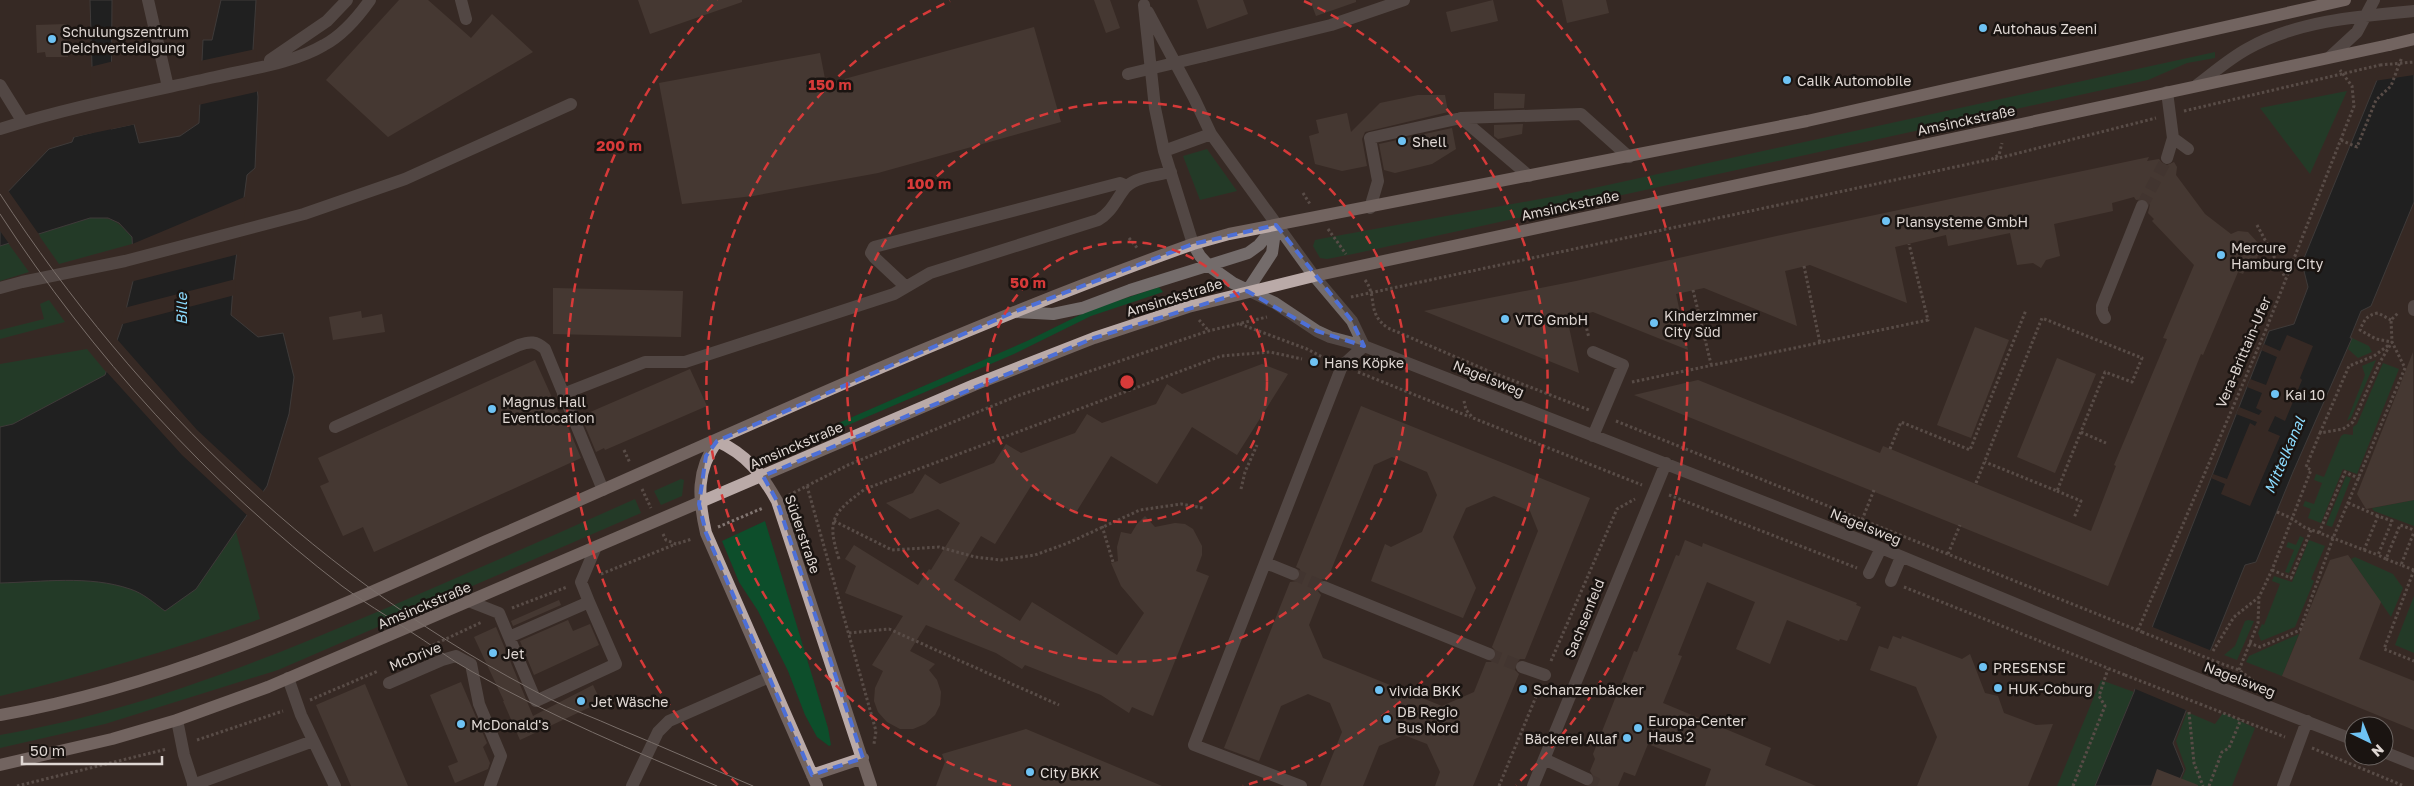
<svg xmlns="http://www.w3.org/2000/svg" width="2414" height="786" viewBox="0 0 2414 786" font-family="'Golos Text',sans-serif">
<rect width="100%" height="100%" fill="#372924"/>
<path fill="#0d4e2b" d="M 2215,52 L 2215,58 L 2187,63 L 2148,80 L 1353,254 L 1327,259 L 1320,258 L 1313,246 L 1315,240 L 1325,238 L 1562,195 Z
M 2347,91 L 2310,174 L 2260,108 Z
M 1207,149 L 1237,191 L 1200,200 L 1183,156 Z
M 90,218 C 112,217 116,220 132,237 L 132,244 L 59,264 L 38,234 Z
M 8,243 L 29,272 L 0,281 L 0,246 Z
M 1159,287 L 1163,292 L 1091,316 L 1014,354 L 764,461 L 760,457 L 1027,341 L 1090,310 Z
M 49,300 L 65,322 L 0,339 L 0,330 L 44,319 L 40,304 Z
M 2352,338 L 2369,346 L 2372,352 L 2358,358 L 2348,349 Z
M 87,349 L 106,372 L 105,375 L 13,424 L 0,427 L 0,364 Z
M 2376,360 L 2351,418 L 2347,421 L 2365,375 L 2362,366 Z
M 2383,363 L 2399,369 L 2357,474 L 2343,469 L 2321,523 L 2308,518 L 2311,509 L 2303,506 L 2305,501 L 2314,504 L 2322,483 L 2314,480 L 2316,474 L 2324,477 L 2341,436 L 2344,434 L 2353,435 L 2353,427 L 2357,424 Z
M 2346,476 L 2351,478 L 2332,527 L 2326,525 Z
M 681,479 L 684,480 L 682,496 L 661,505 L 654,491 Z
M 635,499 L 641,513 L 278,670 L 105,724 L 0,748 L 0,735 C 124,714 242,669 358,620 C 451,581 543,540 635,499 Z
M 2414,500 L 2414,526 L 2374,511 L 2372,508 Z
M 765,521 L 828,728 L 831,745 L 829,746 L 817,737 L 805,715 L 788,671 L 758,611 L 739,582 L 722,541 Z
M 236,532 L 260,619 C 174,649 88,675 0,696 L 0,583 C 42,582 89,575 130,589 C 143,593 154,603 165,611 L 216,560 Z
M 2300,536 L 2304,538 L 2289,573 L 2285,572 L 2294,550 L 2286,547 L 2288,542 L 2296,545 Z
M 2309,540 L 2325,546 L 2311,579 L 2314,581 L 2295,627 L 2261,641 L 2258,633 L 2262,624 L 2264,625 L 2280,584 L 2272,581 L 2274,576 L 2292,582 Z
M 2355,557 L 2393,574 L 2403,588 L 2391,617 L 2351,559 Z
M 2414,596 L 2414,653 L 2395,645 Z
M 2248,620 L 2254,621 L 2237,660 L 2224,655 L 2235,646 L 2245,621 Z
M 2299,634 L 2282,676 L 2246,662 L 2249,656 Z
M 2101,680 L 2134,692 L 2095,786 L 2057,786 Z
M 2187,712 L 2215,724 L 2223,713 L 2255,728 L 2232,786 L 2179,786 L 2186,769 L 2176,741 Z"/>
<path fill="#06141b" stroke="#474e52" d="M 90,0 L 112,0 L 111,129 L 134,124 L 139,143 L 180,136 L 199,123 L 203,40 L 212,40 L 221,0 L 256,0 L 253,49 L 258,97 L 255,168 L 247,175 L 234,274 L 231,315 L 258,337 L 283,333 L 294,377 L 289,414 L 267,486 L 196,589 L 165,611 C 154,603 143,593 130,589 C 89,575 42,582 0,583 L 0,427 L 13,424 L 105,375 L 122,326 L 134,277 L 132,237 L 119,223 L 108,218 L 90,218 L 0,246 L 0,200 L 49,149 L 72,142 L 74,137 L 94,132 Z
M 2414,0 L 2414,202 L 2371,306 L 2361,311 L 2350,338 L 2352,338 L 2293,472 L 2256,562 L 2245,565 L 2173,743 L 2184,770 L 2177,786 L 2095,786 L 2134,692 L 2153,625 L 2269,331 L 2294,324 L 2308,287 L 2302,263 L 2404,14 Z"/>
<path fill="#372924" d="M 2408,0 L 2414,0 L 2414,75 L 2374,81 Z
M 256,49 L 260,91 L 198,105 L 200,61 Z
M 114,61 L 114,126 L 133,121 L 136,124 L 74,137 L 73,134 L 91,131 L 90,67 Z
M 7,189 L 40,236 L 10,245 L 0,231 L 0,196 Z
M 247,196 L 239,254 L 130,282 L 130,245 Z
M 236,279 L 235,295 L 119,325 L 124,308 Z
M 2287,335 L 2313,346 L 2300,378 L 2302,380 L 2285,421 L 2275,416 L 2268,431 L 2280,436 L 2250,506 L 2221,494 L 2225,484 L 2211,478 L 2213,474 L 2227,479 L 2250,423 L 2255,426 L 2257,422 L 2236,414 L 2239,407 L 2259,415 L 2262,411 L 2256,408 L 2262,393 L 2247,387 L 2250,379 L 2266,385 L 2277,357 L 2261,350 L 2264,344 L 2280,351 Z
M 115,337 L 197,430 L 265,493 L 249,517 L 182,455 L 104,369 Z
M 2150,626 L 2212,651 L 2188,711 L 2133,688 Z"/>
<path fill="#584a43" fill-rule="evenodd" d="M 399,0 L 428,0 L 471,38 L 492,14 L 533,52 L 388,137 L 326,80 Z
M 638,0 L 742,0 L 742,2 L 650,34 Z
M 1094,0 L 1110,0 L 1120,28 L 1106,33 Z
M 1197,0 L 1243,0 L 1248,14 L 1207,29 Z
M 1310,0 L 1356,0 L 1356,2 L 1316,16 Z
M 1493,0 L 1498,21 L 1451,32 L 1446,12 Z
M 1562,0 L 1606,0 L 1609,13 L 1567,23 Z
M 67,24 L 68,57 L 46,57 L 45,52 L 37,53 L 36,25 Z
M 1034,27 L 1061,122 L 878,173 L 753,196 L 682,204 L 659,83 L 820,53 L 826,84 Z
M 1494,93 L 1525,94 L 1524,108 L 1494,109 Z
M 1418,95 L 1445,95 L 1448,112 L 1365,132 L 1362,139 L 1367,166 L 1342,171 L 1315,164 L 1309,136 L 1319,133 L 1316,120 L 1347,113 L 1351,132 L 1380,103 Z
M 1523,124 L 1522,134 L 1498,139 L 1494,136 L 1494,125 Z
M 1452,128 L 1456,149 L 1432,164 L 1395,173 L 1384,170 L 1379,144 Z
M 2149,157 L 2147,161 L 2159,159 L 2165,166 L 2174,162 L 2177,167 L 2176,175 L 2205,214 L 2231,234 L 2238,231 L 2248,232 L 2259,244 L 2260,251 L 2257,258 L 2249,262 L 2243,274 L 2238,272 L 2203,355 L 2201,354 L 2108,586 L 1634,395 L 1698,380 L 1880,453 L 1883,446 L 2091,531 L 2116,466 L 2114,465 L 2167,339 L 2163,338 L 2194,265 L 2152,221 L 2154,219 L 2148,213 L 2150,204 L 2145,199 L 2136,200 L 2134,197 L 2112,203 L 2113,211 L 2054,224 L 2060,256 L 2046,260 L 2041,268 L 2033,263 L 2017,265 L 2010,233 L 1948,246 L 1946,235 L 1895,247 L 1907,303 L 1810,265 L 1785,271 L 1797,326 L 1704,288 L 1676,294 L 1688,350 L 1593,312 L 1567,318 L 1579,373 L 1424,311 L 1576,281 L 1795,232 Z
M 553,288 L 683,291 L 681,337 L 553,334 Z
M 361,311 L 362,318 L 382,314 L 385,332 L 333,340 L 329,317 Z
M 1975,327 L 2009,340 L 1971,438 L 1937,425 Z
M 2413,352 L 2414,500 L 2366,509 L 2357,494 Z
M 2057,358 L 2096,374 L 2055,473 L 2017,457 Z
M 535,360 L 564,424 L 566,422 L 581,458 L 374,552 L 363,527 L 343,536 L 320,486 L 329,482 L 318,458 Z
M 1262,364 L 1288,374 L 1237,455 L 1192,427 L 1157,484 L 1111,456 L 1075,514 L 1031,486 L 995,544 L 981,536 L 954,580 L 1020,621 L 1032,602 L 1117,655 L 1144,613 L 1121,586 L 1111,563 L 1118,561 L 1117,547 L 1121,532 L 1131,534 L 1137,524 L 1145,516 L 1155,527 L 1175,523 L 1185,524 L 1193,529 L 1202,546 L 1202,555 L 1196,571 L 1209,576 L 1153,716 L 1132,707 L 1129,713 L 1101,695 L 1025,665 L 1022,669 L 996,653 L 926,625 L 910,651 L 935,664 L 929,670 L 937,680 L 941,692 L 940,705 L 935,715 L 925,724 L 913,729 L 900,729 L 887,722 L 878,712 L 874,701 L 875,688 L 883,671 L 872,665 L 903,616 L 845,593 L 856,566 L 845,559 L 854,545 L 918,585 L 929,569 L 931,570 L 960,523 L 938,509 L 910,519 L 886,503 L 913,493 L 925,474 L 940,484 L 994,463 L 1006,444 L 1021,453 L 1075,433 L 1087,414 L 1102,423 L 1156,404 L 1167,384 L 1182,394 Z
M 690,369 L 707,406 L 605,450 L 604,448 L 596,452 L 581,416 Z
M 1361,406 L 1590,498 L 1525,659 L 1520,659 L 1515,664 L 1514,669 L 1519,674 L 1473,786 L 1435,786 L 1440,772 L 1427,744 L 1404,735 L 1379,746 L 1363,786 L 1320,786 L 1342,732 L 1330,703 L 1308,694 L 1281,706 L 1259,761 L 1224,748 L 1290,582 L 1298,581 L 1301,577 L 1300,569 L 1296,567 ZM 1392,457 L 1427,472 L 1437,495 L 1422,532 L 1391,547 L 1385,544 L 1371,581 L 1463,618 L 1476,588 L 1453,537 L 1466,508 L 1494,496 L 1530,511 L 1538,531 L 1492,647 L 1497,652 L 1496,657 L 1491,662 L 1486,662 L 1474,692 L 1442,706 L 1323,658 L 1309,625 L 1321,595 L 1316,589 L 1317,584 L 1322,579 L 1327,580 L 1374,465 Z
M 1685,540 L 1702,547 L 1703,543 L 1857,603 L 1856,605 L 1861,607 L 1847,641 L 1840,639 L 1839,641 L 1787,620 L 1770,664 L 1736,649 L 1755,602 L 1707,582 L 1678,655 L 1682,656 L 1663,703 L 1771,748 L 1765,765 L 1816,786 L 1705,786 L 1711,769 L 1648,744 L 1635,776 L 1624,772 L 1618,786 L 1591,786 L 1595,779 L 1590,771 L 1595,759 L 1593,754 L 1634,651 L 1637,652 L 1676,555 L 1679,556 Z
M 2348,555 L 2381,602 L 2359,659 L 2414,681 L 2414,730 L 2282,676 L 2330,560 Z
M 559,600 L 561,605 L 513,626 L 511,621 Z
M 568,620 L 573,631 L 590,624 L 599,645 L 534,675 L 520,641 Z
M 496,627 L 533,716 L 593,685 L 601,702 L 520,740 L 503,701 L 504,701 L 474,637 Z
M 1893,636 L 1901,639 L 1902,636 L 1962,659 L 1970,654 L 1985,693 L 1998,696 L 2004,713 L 2036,725 L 2053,724 L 2028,786 L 1917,786 L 1937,737 L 1916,687 L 1870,670 L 1879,646 L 1888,649 Z
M 461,682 L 487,743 L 483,747 L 490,763 L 488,769 L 455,783 L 448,766 L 458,762 L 430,695 Z
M 365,684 L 408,786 L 351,786 L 316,705 Z
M 1026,729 L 1162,786 L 936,786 L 945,762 L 942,754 Z
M 2157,769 L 2198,785 L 2198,786 L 2151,786 Z"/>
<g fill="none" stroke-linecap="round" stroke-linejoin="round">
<path stroke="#50433e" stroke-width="12" stroke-dasharray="12 6" stroke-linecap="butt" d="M 2142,206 L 2167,158
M 1293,574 L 1324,587
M 1489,654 L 1522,667
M 1587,779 L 1602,786"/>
<path stroke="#827672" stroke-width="3" stroke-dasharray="2.5 2.5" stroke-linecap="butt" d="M 2184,111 L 2380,65
M 2341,140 L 2357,147 L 2376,100 L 2391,86 L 2402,57
M 1995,159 L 2156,118
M 1303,193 L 1310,204
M 2257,225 L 2286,279
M 1328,229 L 1346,254
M 1129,238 L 1138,249
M 1804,266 L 1820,343
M 1365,280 C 1378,297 1366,313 1388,328 L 1498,375
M 1693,290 L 1711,364
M 1351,297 L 1992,159 L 1999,155 L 2002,143
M 1583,314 L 1589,338
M 1199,320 L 1208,330
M 2391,320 L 2378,313 C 2367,315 2364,320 2360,330 L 2376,339 L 2392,342
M 1240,324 L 1307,349 L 1328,360
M 1358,372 L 1470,417
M 1488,377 L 1499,375 L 1589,410
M 1632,382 L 1928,320 L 1909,244
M 1464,401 L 1466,410 L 1473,418 L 1642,485
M 1616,421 L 2142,632
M 2081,432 L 2106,443
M 2320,433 L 2349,366 L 2374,356 L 2390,344
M 1890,449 L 1901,422 L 1970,450 L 2026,310
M 624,450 L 630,463
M 1976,483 L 2042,318 L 2142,358 L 2132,382 L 2105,372 L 2057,491 L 1985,462
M 807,486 L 876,731 L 874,744
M 642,489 L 651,508
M 1241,489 L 1245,472 L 1257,445
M 2057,491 L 2081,501 L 2074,518
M 789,495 L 848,465 L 1017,396 L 1208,331 L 1267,317
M 1669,495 L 1857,568
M 2348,503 L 2378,516
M 2277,512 L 2291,518 L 2304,527 L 2364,550 L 2378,516 L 2392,521 L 2378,555 L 2386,559 L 2400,525 L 2414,530
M 1862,520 L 1874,490
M 834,521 L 892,550 L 939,547 L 975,557 L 1001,560 L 1035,555 L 1068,543 L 1140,510 L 1181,504 L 1203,508
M 1102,526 L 1113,562
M 718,527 L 763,508
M 2319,533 L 2345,472 L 2360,479
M 663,534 L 666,540 L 676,544 L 692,539
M 2364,550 L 2378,555
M 1948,554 L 1960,525
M 839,559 C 826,519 833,513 865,489 L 1221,356 L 1270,352 L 1302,359
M 2386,559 L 2401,565
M 2272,570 L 2291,578 L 2311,530
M 2414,570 L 2384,649 L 2414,661
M 2414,570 L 2401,565 L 2414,532
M 601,574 L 676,544
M 1904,587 L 2125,675
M 512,608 L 567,587
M 2138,630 L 2267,327 L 2354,106 L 2352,86 L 2340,70
M 849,633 L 889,629 L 1059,705
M 2249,643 L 2260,647 L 2300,630 L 2333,538 L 2405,368 L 2392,342 L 2391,320 L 2399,312
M 433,645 L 482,622
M 2213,651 L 2234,617 L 2259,597
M 1551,661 L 1617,509 L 1635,499
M 2217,662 L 2239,670 L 2259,685
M 2239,670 L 2258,623 L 2259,597 L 2272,570 L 2311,470 L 2306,467 L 2320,433 L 2343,429 L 2353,422 L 2380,362 L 2392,342
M 310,700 L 378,671
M 2200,704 L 2285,737
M 2189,712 L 2194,763 L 2203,786
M 197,740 L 283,711
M 2312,748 L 2404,786
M 17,786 L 167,749
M 1499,786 L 1540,687
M 2073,786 L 2105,706 L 2099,696 L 2108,669
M 2209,786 L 2222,752 L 2229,748 L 2241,719"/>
<path stroke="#746c6b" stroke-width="12" d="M 148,0 L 168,87
M 461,0 L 466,19
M 1144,5 L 1155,108 L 1164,151 L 1193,244 L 1200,256 L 1209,266 L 1233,283 L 1275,303 L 1317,331 L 1330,337 L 1364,346 L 1881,548 L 2134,653
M 1148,12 L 1194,98 L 1211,134 L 1314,276 L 1352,321 L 1364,346
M 1204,56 L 1331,25 L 1404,0
M 2330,57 L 2357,32 L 2374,0
M 270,60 L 327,21 L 347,0
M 0,85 L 23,122
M 2197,85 C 2213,73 2229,59 2247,49 C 2296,21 2359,16 2414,11
M 2167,92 L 2173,138 L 2188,149
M 1461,118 L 1529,176
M 0,129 C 70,107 143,93 215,77 C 249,69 294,63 324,45 C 343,35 358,17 370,0
M 1164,151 L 1211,134
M 2167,158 L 2173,138
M 1370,208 L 1378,181 L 1370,138 L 1461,118 L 1581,114 L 1629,157
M 906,287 L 874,257 L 871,253 L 874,247 L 1120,183 L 1127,186
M 0,288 L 22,282 L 125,261 L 304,214 L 405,179 L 571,104
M 1247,291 L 1272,253 L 1276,225
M 2414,306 L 2414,310
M 1014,312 L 1053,314 L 1082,308 L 1130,290 L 1248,253 L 1259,245 L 1276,225
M 2105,318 L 2102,312 L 2102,306 L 2142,206
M 1593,352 L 1623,365 L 1593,436
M 563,394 L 645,362 L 685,362 L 894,294 L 930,273 L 1098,220 C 1112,212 1116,199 1126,187 C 1136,177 1158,175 1171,172
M 335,427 L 519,345 C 530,341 536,341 545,349 L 603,490
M 1266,563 L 1293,574
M 1869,573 L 1881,548
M 1891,581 L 1901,557
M 1324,587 L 1489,654
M 471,602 L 499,613 L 509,637 L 589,602 L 581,582 L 595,549
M 509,637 L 536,701 L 616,664 L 589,602
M 1522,667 L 1545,675
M 288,678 L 301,715 L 335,786
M 389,683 L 442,660 L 456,656 L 471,664 L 479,704 L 501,756 L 490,786
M 2208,683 L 2354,740
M 177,720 L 184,755 L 194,786
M 2384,752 L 2414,764
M 1544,759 L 1587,779
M 193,785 L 313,741
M 632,786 L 658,732 L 669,721 L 769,677
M 1301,786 L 1194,745 L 1342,366 L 1364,346
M 1533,786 L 1666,463
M 2283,786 L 2307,721"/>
<path stroke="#baaaa8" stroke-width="12" d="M 717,441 C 746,454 762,474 777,501 L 871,786
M 717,441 C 696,471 698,498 706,533 L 817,786
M 0,715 C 172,685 333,609 491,539 C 723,438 954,329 1193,244 L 1229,234 L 1807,121 L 2345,0
M 0,765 L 112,739 L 177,720 L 268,687 L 974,385 L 1094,338 L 1188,307 L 1314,276 L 2389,45
M 812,775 L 863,758"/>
<path stroke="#cac1bd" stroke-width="1" d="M 0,194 C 139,406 323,583 550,699 C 572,710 595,718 617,728 C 663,747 708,767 753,786
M 0,214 C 92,355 208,483 342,586 C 363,602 386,615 408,630 C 429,643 449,659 471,671 C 550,716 634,751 717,786"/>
<path stroke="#827672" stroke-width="3" stroke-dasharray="2.5 2.5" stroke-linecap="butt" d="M 2380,65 L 2414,62
M 2142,632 L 2217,662
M 2125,675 L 2200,704"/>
<path stroke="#746c6b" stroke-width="12" d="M 1128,74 L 1204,56
M 2134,653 L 2208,683"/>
<path stroke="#baaaa8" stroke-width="12" d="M 2389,45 L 2414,39"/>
</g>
<path d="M0 0H2414V786H0ZM 1276,225 L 1352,321 L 1364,346 L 1317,331 L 1247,291 L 1094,338 L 763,476 L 777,501 L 863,758 L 812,775 L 706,533 L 699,504 L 706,456 L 717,441 L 1014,312 L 1193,244 Z" fill="#372924" fill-opacity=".55" fill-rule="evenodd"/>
<path fill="none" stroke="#4e70d7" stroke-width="4" stroke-dasharray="10 6" stroke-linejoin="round" d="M 1276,225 L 1352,321 L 1364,346 L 1317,331 L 1247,291 L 1094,338 L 763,476 L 777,501 L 863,758 L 812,775 L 706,533 L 699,504 L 706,456 L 717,441 L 1014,312 L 1193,244 Z"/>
<g fill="none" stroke="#d73a39" stroke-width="2.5" stroke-dasharray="9 6">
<circle cx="1127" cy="382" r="140"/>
<circle cx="1127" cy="382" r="280"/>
<path d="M1011 786A420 420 0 0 1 950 1M1304 1A420 420 0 0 1 1243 786"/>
<path d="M738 785A560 560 0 0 1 717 0M1537 0A560 560 0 0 1 1516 785"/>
</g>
<g fill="#6ec2f3" stroke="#1a1411" stroke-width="2">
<circle cx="1983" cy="28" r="5"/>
<circle cx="52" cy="39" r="5"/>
<circle cx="1787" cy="80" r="5"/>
<circle cx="1402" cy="141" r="5"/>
<circle cx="1886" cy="221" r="5"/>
<circle cx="2221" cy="255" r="5"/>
<circle cx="1505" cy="319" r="5"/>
<circle cx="1654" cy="323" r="5"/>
<circle cx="1314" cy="362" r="5"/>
<circle cx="2275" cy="394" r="5"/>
<circle cx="492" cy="409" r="5"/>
<circle cx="493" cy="653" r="5"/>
<circle cx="1983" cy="667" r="5"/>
<circle cx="1998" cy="688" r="5"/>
<circle cx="1523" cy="689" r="5"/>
<circle cx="1379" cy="690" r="5"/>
<circle cx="581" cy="701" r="5"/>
<circle cx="1387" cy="719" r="5"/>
<circle cx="461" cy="724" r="5"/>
<circle cx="1638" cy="728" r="5"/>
<circle cx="1627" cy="738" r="5"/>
<circle cx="1030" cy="772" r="5"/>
</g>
<g text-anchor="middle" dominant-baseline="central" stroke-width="5" stroke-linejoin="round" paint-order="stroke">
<g font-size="14" fill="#dfd7d3" stroke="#1a1411" text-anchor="start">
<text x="1993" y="28">Autohaus Zeeni</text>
<text x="62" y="31">Schulungszentrum<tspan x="62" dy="16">Deichverteidigung</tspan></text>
<text x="1797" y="80">Calik Automobile</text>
<text x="1412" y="141">Shell</text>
<text x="1896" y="221">Plansysteme GmbH</text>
<text x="2231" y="247">Mercure<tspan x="2231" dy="16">Hamburg City</tspan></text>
<text x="1664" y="315">Kinderzimmer<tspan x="1664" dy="16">City Süd</tspan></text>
<text x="1515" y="319">VTG GmbH</text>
<text x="1324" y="362">Hans Köpke</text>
<text x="2285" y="394">Kai 10</text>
<text x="502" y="401">Magnus Hall<tspan x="502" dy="16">Eventlocation</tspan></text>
<text x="503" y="653">Jet</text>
<text x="1993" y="667">PRESENSE</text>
<text x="2008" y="688">HUK-Coburg</text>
<text x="1533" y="689">Schanzenbäcker</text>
<text x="1389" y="690">vivida BKK</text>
<text x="591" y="701">Jet Wäsche</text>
<text x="1397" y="711">DB Regio<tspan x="1397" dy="16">Bus Nord</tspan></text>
<text x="1648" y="720">Europa-Center<tspan x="1648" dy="16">Haus 2</tspan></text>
<text x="471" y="724">McDonald's</text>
<text x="1617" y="738" text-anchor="end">Bäckerei Allaf</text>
<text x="1040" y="772">City BKK</text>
</g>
<g font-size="14" fill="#dfd7d3" stroke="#1a1411">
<text transform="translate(1966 120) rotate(-12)">Amsinckstraße</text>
<text transform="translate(1570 205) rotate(-12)">Amsinckstraße</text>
<text transform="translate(1174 297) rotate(-17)">Amsinckstraße</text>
<text transform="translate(2243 352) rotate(-67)">Vera-Brittain-Ufer</text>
<text transform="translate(1489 378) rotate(22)">Nagelsweg</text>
<text transform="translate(796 445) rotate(-23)">Amsinckstraße</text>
<text transform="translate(1866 526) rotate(22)">Nagelsweg</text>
<text transform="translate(803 534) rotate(71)">Süderstraße</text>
<text transform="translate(424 605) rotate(-23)">Amsinckstraße</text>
<text transform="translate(1584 618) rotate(-68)">Sachsenfeld</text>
<text transform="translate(415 656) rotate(-22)">McDrive</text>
<text transform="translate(2240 679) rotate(21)">Nagelsweg</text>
</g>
<g font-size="15" font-style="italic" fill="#8bdafd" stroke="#1a1411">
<text transform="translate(181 309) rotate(-90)">Bille</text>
<text transform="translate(2284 455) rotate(-67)">Mittelkanal</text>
</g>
</g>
<circle cx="1127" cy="382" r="8" fill="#d73a39" stroke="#1a1411" stroke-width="2.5"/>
<g font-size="15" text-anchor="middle" font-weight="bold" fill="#d73a39" stroke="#1a1411" stroke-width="5" stroke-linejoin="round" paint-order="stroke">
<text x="830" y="90">150 m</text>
<text x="619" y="151">200 m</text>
<text x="929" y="189">100 m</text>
<text x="1028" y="288">50 m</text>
</g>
<g transform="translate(2369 741) rotate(137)"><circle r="24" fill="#1a1411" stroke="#69625f"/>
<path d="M0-4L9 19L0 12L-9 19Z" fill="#6ec2f3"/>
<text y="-8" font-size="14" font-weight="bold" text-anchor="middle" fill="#dfd7d3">N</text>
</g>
<path d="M22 756v8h140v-8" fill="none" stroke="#dfd7d3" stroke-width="2.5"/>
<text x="30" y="756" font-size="15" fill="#dfd7d3" stroke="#1a1411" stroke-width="4" paint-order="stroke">50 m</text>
</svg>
